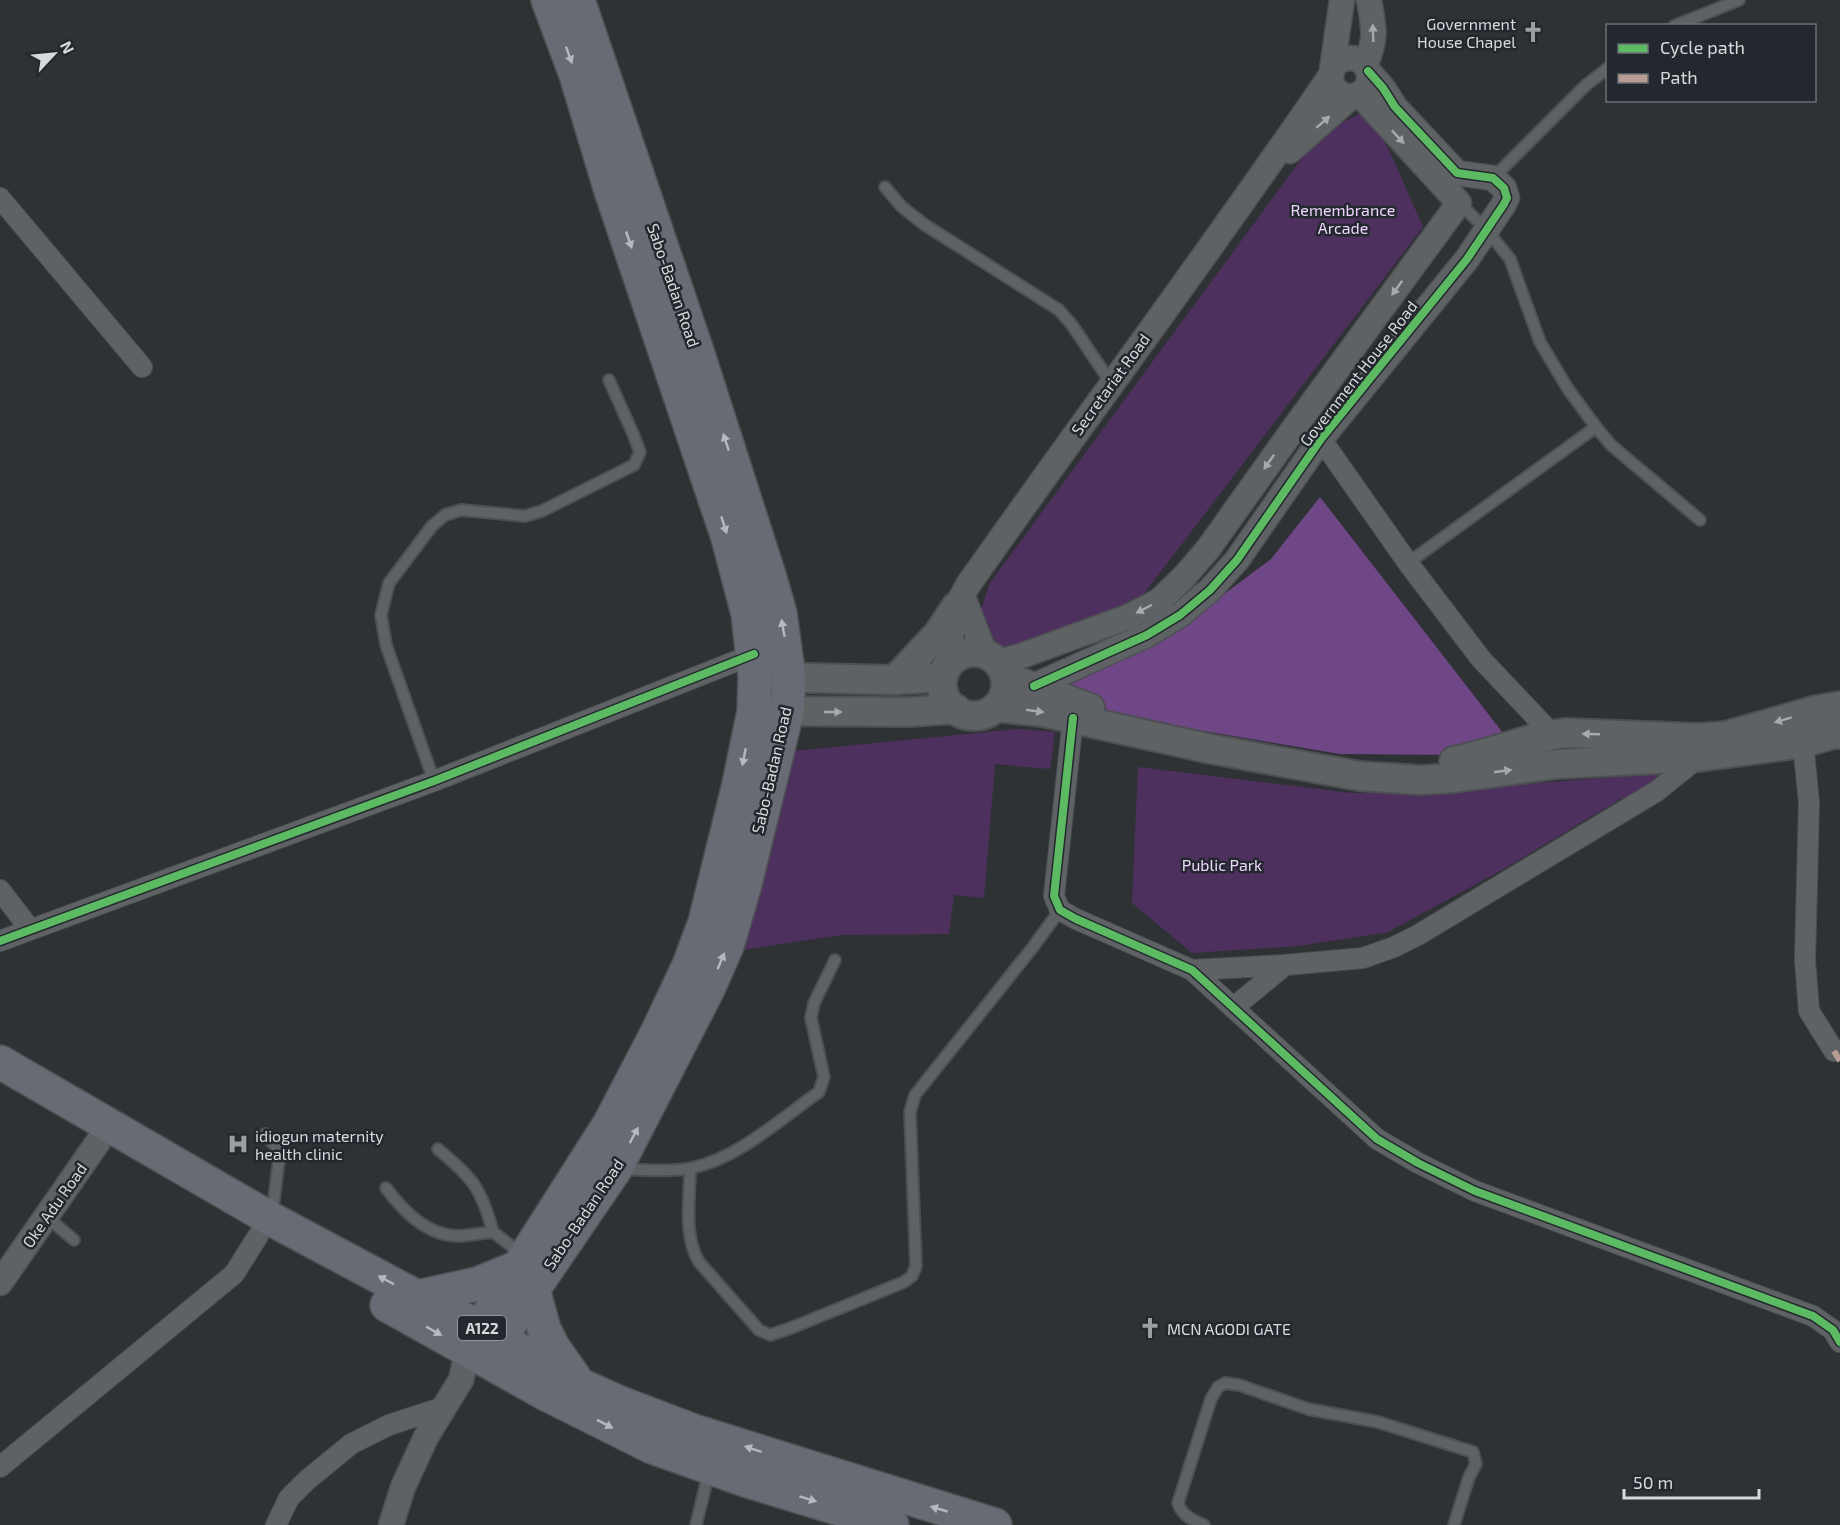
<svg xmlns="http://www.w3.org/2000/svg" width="1840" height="1525" viewBox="0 0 1840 1525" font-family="'Exo 2',sans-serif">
<rect width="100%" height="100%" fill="#2f3234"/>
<path fill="#4e305f" d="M 1367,110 L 1390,152 L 1423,227 L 1143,595 L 1036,649 L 991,649 L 979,616 L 990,583 L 1319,135 Z
M 1019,729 L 1055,732 L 1050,769 L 995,764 L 984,898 L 954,895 L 949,934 L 841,935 L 715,954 L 763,754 Z
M 1138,767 L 1352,793 L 1417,792 L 1683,772 L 1619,800 L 1502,870 L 1388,932 L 1299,946 L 1192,953 L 1132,903 Z"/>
<path fill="#6f4686" d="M 1320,497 L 1503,733 L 1459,755 L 1340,754 L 1115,716 L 1063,688 L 1113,664 L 1184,624 L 1271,559 Z"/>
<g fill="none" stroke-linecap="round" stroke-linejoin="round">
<defs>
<path id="service" d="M 1674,26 L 1739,0
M 1493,178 L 1586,85 L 1608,68
M 885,187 L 902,207 L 925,225 L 1059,310 L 1072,325 L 1111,383
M 1459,203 L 1486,229 L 1510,259 L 1540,342 L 1568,389 L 1596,427 L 1611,445 L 1700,520
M 1408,563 L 1596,427
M 434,781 L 386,645 L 381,615 L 389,583 L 432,526 L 445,515 L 461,510 L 525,516 L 542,511 L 634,465 L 640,452 L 634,436 L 609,380
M 265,1134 L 275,1146 L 279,1159 L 272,1216
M 438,1149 C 473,1179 481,1187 493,1232
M 690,1168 C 690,1199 683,1235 699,1262 L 759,1330 L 770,1335 L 791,1328 L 904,1282 L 912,1276 L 916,1266 L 910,1112 L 915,1095 L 1033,947 L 1060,910
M 622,1169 C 640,1170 675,1172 692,1168 C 740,1157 779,1120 819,1092 L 824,1077 L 811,1018 L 814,1003 L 835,960
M 386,1188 C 403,1211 428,1237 460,1236 C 471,1235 482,1233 493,1232 L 523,1255
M 46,1216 L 74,1240
M 696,1525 L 709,1472
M 1204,1525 C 1193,1520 1182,1516 1178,1503 L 1211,1399 L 1218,1387 L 1225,1383 L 1239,1385 L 1308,1409 L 1378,1422 L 1473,1452 L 1476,1464 L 1469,1477 L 1454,1525"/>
<path id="minor" d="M 0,198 L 142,367
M 1321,439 L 1408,563 L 1481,659 L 1552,734
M 1073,718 L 1054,896 L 1060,910 L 1076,919 L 1192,970 L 1377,1139 L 1418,1163 L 1475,1191 L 1813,1316 L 1833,1330 L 1840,1342
M 1803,743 L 1809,803 L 1805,960 L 1809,1011 L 1834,1051
M 0,890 L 30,929
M 0,941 L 434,781 L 754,654
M 1192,970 L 1285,965 L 1363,958 L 1394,947 L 1418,935 L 1657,791 L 1699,757
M 1233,1008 L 1285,965
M 0,1467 L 234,1274 L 258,1236
M 276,1525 L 289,1498 L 306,1481 L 351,1444 L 389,1425 L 444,1407"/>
<path id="tertiary" d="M1331 77a19 19 0 1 1 38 0a19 19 0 1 1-38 0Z
M 1365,65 C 1377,39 1374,28 1369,0
M 1332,69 L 1342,0
M 1290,151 L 1352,96
M 963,597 L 985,654
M 997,662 L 1021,656 L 1128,617 L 1159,601 L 1184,577 L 1208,549 L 1300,420 L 1459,203 L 1359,94
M 946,669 L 956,607 L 968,585 C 1088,414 1214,247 1331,75
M 1034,686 L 1147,635 L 1180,615 L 1210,590 L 1237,560 L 1321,439 L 1467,259 L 1504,204 L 1507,198 L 1504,188 L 1493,178 L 1457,173 L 1395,107 L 1383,88 L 1368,71
M 0,1283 L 98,1142 L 107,1125
M 391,1525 L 403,1487 L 426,1437 L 461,1380 L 468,1349"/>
<path id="secondary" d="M942 684a32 32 0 1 1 64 0a32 32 0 1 1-64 0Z
M 768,677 L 895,680 L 943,677
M 1006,677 L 1090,708
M 895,680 L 938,634 L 956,607
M 996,707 L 1043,712 L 1211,749 L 1359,776 L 1421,780 L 1454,778 L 1557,764 L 1699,757 L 1803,743 L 1833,734 L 1840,734
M 765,711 L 908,712 L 956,709
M 1454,761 C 1492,754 1528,737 1566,733 L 1700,738 L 1726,736 L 1817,710 L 1840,706"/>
<path id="trunk" d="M 0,1062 L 271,1219 L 417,1297 L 480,1327 L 578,1384 L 618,1402 L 694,1431 L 995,1525
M 533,1289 L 544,1329 L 553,1347 L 574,1377
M 417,1297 L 477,1284 L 521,1266
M 387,1305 L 546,1394 L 652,1447 L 745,1480 L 892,1525
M 479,1329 L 610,1123 L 658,1031 L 689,965 L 705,922 L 739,784 L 754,711 L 755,677 L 748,614 L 728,538 L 611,191 L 576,75 L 548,0
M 487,1360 L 500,1338 L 616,1168 L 708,989 L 727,946 L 744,888 L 787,712 L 789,678 L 780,613 L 769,575 L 697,351 L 578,0"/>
</defs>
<use href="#service" stroke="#4d5052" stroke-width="14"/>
<use href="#minor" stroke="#4d5052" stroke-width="22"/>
<use href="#tertiary" stroke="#4d5052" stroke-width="27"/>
<use href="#secondary" stroke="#4d5052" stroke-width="32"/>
<use href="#trunk" stroke="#4d5052" stroke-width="36"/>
<use href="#service" stroke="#5f6264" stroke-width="10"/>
<use href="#minor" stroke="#5f6264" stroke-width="20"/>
<use href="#tertiary" stroke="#5f6264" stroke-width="24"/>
<use href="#secondary" stroke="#5f6264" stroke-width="28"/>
<use href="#trunk" stroke="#686b73" stroke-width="33"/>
<path stroke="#b99d93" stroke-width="6" stroke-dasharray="12 6" stroke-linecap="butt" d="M 1834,1051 L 1840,1061"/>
<defs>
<path id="cycleway" d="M 1034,686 L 1147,635 L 1180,615 L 1210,590 L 1237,560 L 1321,439 L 1467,259 L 1504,204 L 1507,198 L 1504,188 L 1493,178 L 1457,173 L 1395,107 L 1383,88 L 1368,71
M 1073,718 L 1054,896 L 1060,910 L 1076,919 L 1192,970 L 1377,1139 L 1418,1163 L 1475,1191 L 1813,1316 L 1833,1330 L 1840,1342
M 0,941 L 434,781 L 754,654"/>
</defs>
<use href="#cycleway" stroke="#22282d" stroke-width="11"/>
<use href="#cycleway" stroke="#5cba63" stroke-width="8"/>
</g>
<defs><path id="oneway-solid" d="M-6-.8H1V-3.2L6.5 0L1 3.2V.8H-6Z" transform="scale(1.5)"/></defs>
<g fill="#a6aaad">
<use href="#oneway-solid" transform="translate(1373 33) rotate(-92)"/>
<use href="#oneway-solid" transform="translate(1323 122) rotate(-41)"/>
<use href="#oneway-solid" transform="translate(1398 137) rotate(47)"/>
<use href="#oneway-solid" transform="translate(1397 288) rotate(126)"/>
<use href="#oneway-solid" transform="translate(1269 462) rotate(125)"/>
<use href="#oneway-solid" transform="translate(1144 609) rotate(152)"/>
<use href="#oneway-solid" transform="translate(1035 711) rotate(8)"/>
<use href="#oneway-solid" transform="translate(833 712)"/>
<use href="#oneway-solid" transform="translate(1783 720) rotate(163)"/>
<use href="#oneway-solid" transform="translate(1591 734) rotate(-178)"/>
<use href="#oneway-solid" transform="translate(1503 771) rotate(-8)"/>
</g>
<g fill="#b5b9bd">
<use href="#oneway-solid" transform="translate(569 55) rotate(70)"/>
<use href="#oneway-solid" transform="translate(629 240) rotate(71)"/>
<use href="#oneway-solid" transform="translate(726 442) rotate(-108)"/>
<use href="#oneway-solid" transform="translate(724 525) rotate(72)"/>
<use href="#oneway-solid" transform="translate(783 628) rotate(-100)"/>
<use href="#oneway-solid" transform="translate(744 757) rotate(101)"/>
<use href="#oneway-solid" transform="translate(721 961) rotate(-67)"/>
<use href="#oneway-solid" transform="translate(634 1135) rotate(-62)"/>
<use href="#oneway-solid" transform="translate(386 1280) rotate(-152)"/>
<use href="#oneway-solid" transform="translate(434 1331) rotate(29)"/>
<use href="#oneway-solid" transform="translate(605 1424) rotate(27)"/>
<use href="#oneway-solid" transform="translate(753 1449) rotate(-162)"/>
<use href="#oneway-solid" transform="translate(808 1499) rotate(17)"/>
<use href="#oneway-solid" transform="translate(939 1509) rotate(-164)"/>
</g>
<defs>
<symbol id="church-bare" viewBox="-9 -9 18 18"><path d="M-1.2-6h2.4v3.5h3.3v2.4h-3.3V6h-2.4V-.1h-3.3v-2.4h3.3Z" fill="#9c9fa2" stroke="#22282d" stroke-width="2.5" paint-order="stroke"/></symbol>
<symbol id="hospital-bare" viewBox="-9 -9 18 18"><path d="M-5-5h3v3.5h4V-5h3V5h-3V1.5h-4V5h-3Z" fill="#9c9fa2" stroke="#22282d" stroke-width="2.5" paint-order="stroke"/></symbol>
</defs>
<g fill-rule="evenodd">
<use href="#church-bare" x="1518" y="17" width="30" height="30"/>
<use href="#hospital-bare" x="223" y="1129" width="30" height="30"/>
<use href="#church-bare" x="1135" y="1313" width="30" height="30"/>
</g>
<g text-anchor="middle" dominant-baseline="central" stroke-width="5" stroke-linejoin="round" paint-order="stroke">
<rect fill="#22282d" stroke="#a0a5a8" stroke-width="1.5" x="458" y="1316" width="48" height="24" rx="4.5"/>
<g font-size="15" font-weight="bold" fill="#d6dadd">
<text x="482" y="1328">A122</text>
</g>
<g font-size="16" fill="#d6dadd" stroke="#22282d" text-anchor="start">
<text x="1516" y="23" text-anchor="end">Government<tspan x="1516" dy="18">House Chapel</tspan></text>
<text x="255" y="1135">idiogun maternity<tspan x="255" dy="18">health clinic</tspan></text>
<text x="1167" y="1328">MCN AGODI GATE</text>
</g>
<g font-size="16" fill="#eed4fe" stroke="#22282d">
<text x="1343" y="209">Remembrance<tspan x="1343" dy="18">Arcade</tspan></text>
<text x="1222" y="864">Public Park</text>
</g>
<g font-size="16" fill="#d6dadd" stroke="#22282d">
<text transform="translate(674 285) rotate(71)">Sabo-Badan Road</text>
<text transform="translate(1358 373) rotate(-52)">Government House Road</text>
<text transform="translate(1110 384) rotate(-54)">Secretariat Road</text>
<text transform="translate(771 770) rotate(-77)">Sabo-Badan Road</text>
<text transform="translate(54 1205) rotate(-55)">Oke Adu Road</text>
<text transform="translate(583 1214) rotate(-56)">Sabo-Badan Road</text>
</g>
</g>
<rect x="1606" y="24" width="210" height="78" fill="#22282d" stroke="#6a6f73" stroke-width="1.5"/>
<rect x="1618" y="44" width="30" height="9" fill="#5cba63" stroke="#6a6f73" stroke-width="1.5"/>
<text x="1660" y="54" font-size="18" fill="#d6dadd">Cycle path</text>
<rect x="1618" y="74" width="30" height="9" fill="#b99d93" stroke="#6a6f73" stroke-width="1.5"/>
<text x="1660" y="84" font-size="18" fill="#d6dadd">Path</text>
<g transform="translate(54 54) rotate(64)" stroke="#22282d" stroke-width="4.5" paint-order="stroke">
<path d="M0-4.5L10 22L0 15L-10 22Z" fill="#d6dadd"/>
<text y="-9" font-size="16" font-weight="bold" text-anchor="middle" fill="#d6dadd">N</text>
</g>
<path d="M1624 1489v9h135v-9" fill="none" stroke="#d6dadd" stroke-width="3"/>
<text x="1633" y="1489" font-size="18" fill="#d6dadd" stroke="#22282d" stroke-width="4.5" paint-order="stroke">50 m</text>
</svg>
